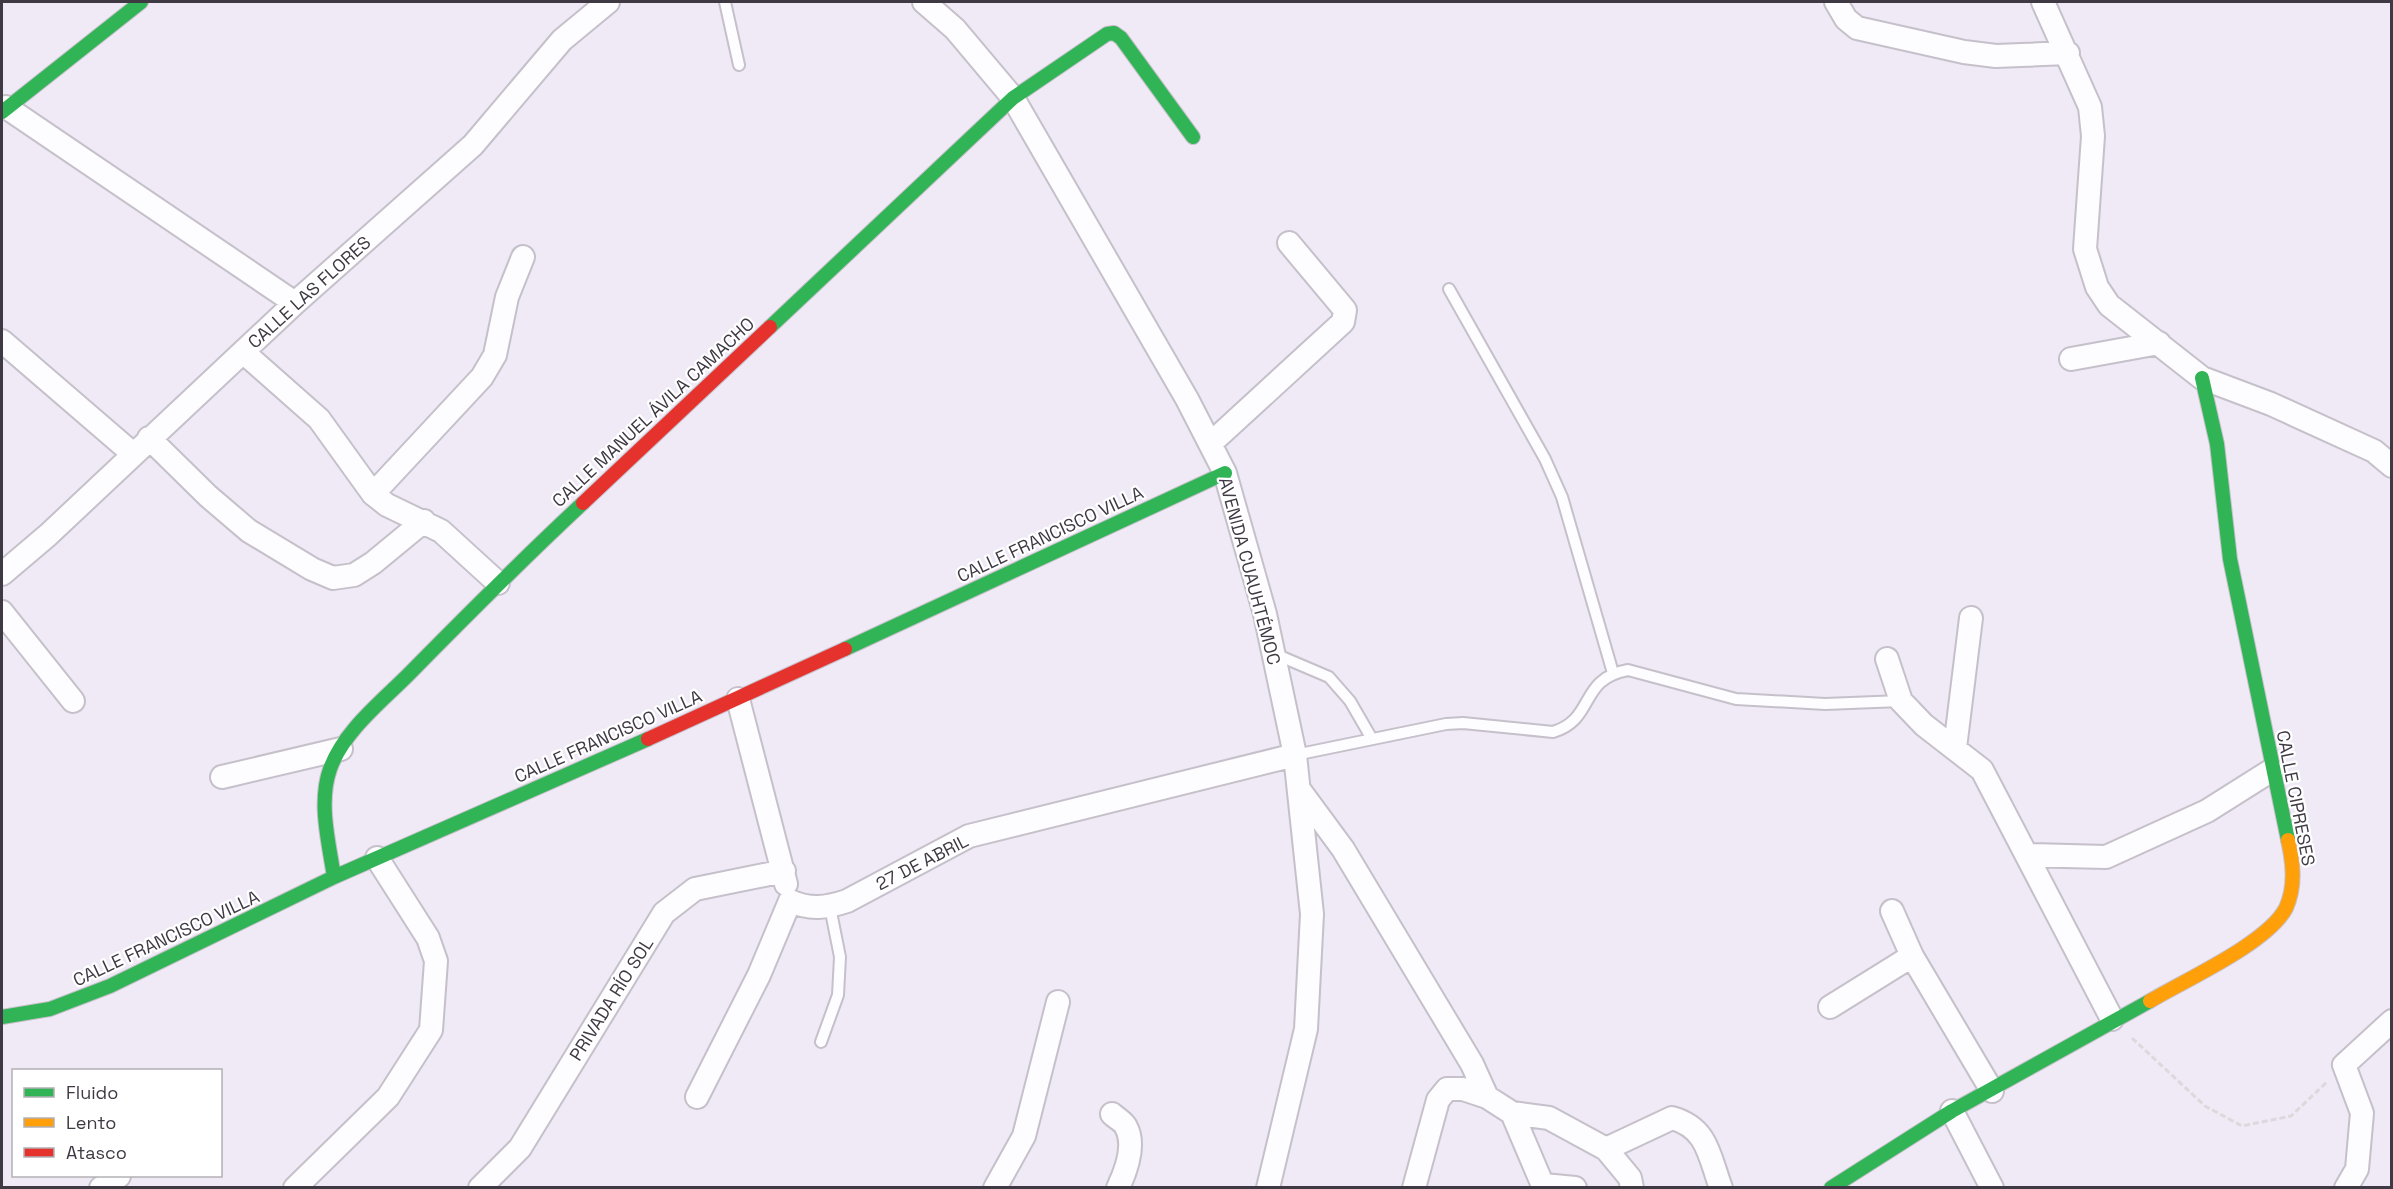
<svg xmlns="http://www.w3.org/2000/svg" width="2393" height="1189" viewBox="0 0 2393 1189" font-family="'Space Grotesk',sans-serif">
<rect width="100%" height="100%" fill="#f0e9f6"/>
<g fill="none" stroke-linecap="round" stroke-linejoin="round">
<defs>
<path id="lane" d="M 725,2 L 739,65
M 1449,289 L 1545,459 L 1562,497 L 1613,673
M 1275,654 L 1329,677 L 1350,701 L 1372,739
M 1295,755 L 1446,724 L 1463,723 L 1553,732 C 1596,719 1578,679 1628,670 L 1736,699 L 1825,704 L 1901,701
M 821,1042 L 838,995 L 840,957 L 830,907"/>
<path id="street" d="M 924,2 L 955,29 L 1013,98 L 1187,399 L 1225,473 L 1265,614 L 1295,755 L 1312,914 L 1306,1029 L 1268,1188
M 1836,2 L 1846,19 L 1857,28 L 1964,52 L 1996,56 L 2068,53
M 2043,2 L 2090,107 L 2093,136 L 2085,249 L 2097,287 L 2109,305 L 2202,378 L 2271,404 L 2374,451 L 2392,466
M 6,107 L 295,303
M 2,341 L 132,453
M 243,352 L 319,419 L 373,494 L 387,505 L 441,531 L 498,583
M 2071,359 L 2159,343
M 149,438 L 208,496 L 249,531 L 312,569 L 333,578 L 354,575 L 373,563 L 424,521
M 1210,444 L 1343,322 L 1345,310 L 1289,243
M 373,494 L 482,377 L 495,355 L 507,297 L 523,257
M 2,574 L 48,535 L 295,303 L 473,145 L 562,40 L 608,2
M 2,612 L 73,701
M 1887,659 L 1901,701 L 1924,725 L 1982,770 L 2112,1019
M 738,699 L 786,884
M 1955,748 L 1971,618
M 222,777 L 341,749
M 1301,792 L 1343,849 L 1472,1064 L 1487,1097
M 2027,855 L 2106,857 L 2207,811 L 2272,770
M 790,901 C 810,910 826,908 847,901 L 969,836 L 1295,755
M 1892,911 L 1912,956 L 1992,1091
M 1830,1007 L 1912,956
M 697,1097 L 759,975 L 790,901
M 1952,1111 L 1992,1188
M 1512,1113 L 1544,1188
M 1112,1114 C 1116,1118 1124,1122 1126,1127 C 1136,1145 1126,1171 1118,1188
M 1606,1149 L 1672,1118 C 1708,1128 1709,1156 1721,1188
M 1544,1185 L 1575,1188
M 101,1188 L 119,1176
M 295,1188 L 388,1097 L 431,1030 L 436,961 L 428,938 L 377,858
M 480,1188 L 520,1148 L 664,913 L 695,889 L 784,871
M 995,1188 L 1024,1136 L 1058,1002
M 1414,1188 L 1438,1100 L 1447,1089 L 1463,1089 L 1487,1097 L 1512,1113 L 1549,1118 L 1606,1149 L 1630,1178 L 1632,1188
M 2346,1188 L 2357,1169 L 2362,1113 L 2344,1065 L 2392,1021"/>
<path id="fast" d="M 2,112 L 141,2
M 770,327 L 1013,98 L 1107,34 L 1114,33 L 1121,38 L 1193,137
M 2202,378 L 2217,444 L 2230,559 L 2288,840
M 845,649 L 1225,473
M 334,877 C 329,843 318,803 330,769 C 343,732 381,702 408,675 C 465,617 523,559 583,503
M 2,1017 L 50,1009 L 110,986 L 334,877 L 648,739
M 1831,1188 L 1952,1111 L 2150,1001"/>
<path id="slow" d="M 2150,1001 C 2185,980 2268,943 2286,908 C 2296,886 2293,862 2288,840"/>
<path id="jam" d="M 583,503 L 770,327
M 648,739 L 845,649"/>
</defs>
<use href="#lane" stroke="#c5c0ca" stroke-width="14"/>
<use href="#street" stroke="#c5c0ca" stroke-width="26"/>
<use href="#fast" stroke="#c5c0ca" stroke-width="16"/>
<use href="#slow" stroke="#c5c0ca" stroke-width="16"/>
<use href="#jam" stroke="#c5c0ca" stroke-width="16"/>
<path stroke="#dcd9dd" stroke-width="3" stroke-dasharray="6 3" stroke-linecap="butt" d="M 2132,1038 L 2205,1106 L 2242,1126 L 2291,1116 L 2328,1081"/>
<use href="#lane" stroke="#fdfcfe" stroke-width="10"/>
<use href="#street" stroke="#fdfcfe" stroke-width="22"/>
<use href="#fast" stroke="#30b455" stroke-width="14"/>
<use href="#slow" stroke="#ff9f0a" stroke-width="14"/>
<use href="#jam" stroke="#e5322d" stroke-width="14"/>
</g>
<g text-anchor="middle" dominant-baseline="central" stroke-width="4.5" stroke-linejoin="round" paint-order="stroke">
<g font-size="18" fill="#3f3944" stroke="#fff">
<text transform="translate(309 292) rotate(-42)">CALLE LAS FLORES</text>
<text transform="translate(653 412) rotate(-43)">CALLE MANUEL ÁVILA CAMACHO</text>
<text transform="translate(1050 534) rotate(-25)">CALLE FRANCISCO VILLA</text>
<text transform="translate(1250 571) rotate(75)">AVENIDA CUAUHTÉMOC</text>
<text transform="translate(608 736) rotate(-24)">CALLE FRANCISCO VILLA</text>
<text transform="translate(2296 798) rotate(79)">CALLE CIPRESES</text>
<text transform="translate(922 862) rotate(-27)">27 DE ABRIL</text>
<text transform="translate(166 938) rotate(-25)">CALLE FRANCISCO VILLA</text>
<text transform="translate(611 999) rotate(-58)">PRIVADA RÍO SOL</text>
</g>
</g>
<rect width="2393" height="1189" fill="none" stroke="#3f3944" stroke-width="6"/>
<rect x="12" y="1069" width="210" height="108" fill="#ffffff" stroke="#b2b0b4" stroke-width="1.5"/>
<rect x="24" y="1088" width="30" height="9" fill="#30b455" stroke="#b2b0b4" stroke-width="1.5"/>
<text x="66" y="1099" font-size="18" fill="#3f3944">Fluido</text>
<rect x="24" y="1118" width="30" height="9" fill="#ff9f0a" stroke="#b2b0b4" stroke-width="1.5"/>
<text x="66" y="1129" font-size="18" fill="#3f3944">Lento</text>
<rect x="24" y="1148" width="30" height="9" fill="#e5322d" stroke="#b2b0b4" stroke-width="1.5"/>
<text x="66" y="1159" font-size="18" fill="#3f3944">Atasco</text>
</svg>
